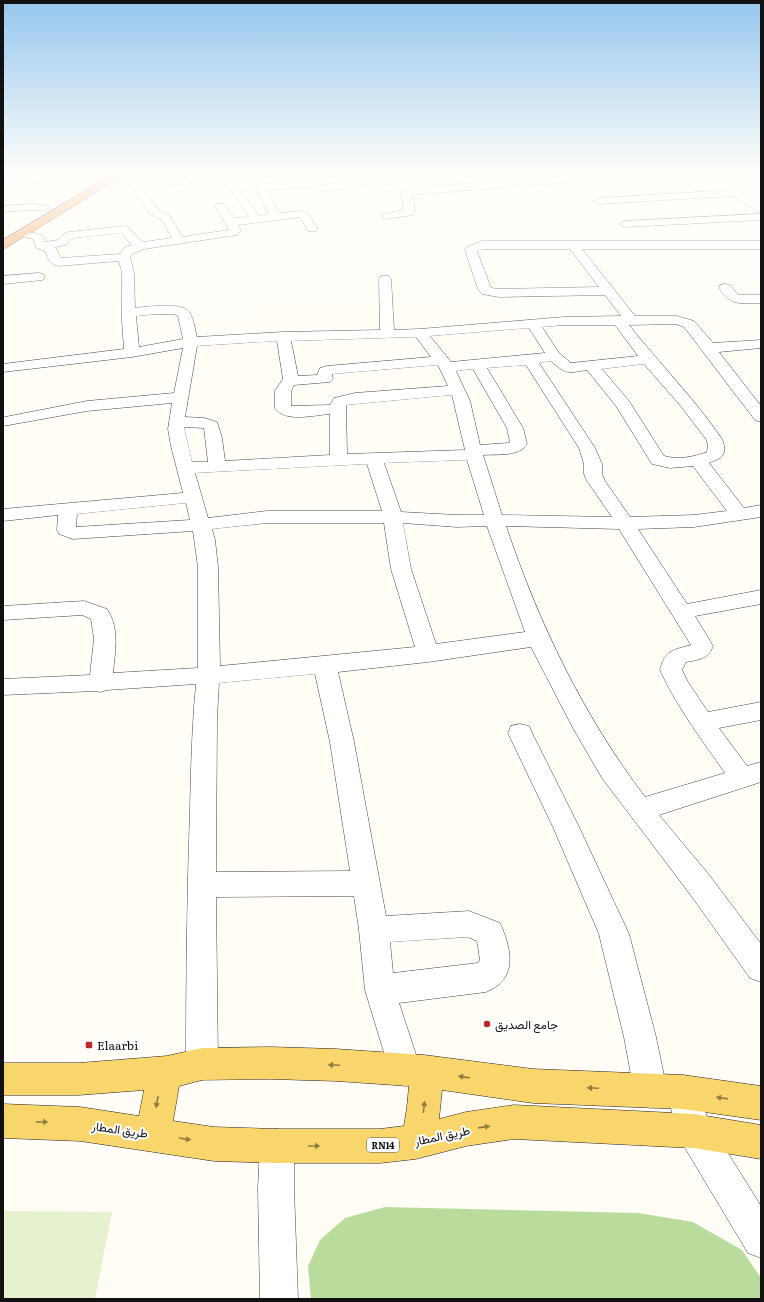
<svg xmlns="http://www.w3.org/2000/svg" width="764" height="1302" viewBox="0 0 764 1302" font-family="Literata,Vazirmatn,serif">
<rect width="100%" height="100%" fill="#fffdf5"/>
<path fill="#b9dc9c" d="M 385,1207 L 638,1213 L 693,1222 L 742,1250 L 761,1278 L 761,1299 L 311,1299 L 308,1266 L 320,1240 L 345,1218 Z"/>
<path fill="#e6f2cf" d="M 3,1211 L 112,1212 L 95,1299 L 3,1299 Z"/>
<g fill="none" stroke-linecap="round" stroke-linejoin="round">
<defs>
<path id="minor" d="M 118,172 L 135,177 L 139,182 L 198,178 L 199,180 L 198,182 L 194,183 L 143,188 L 158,210 L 170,216 L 182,237 L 229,230 L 215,206 L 216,204 L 224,204 L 234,218 L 249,217 L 219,172 L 229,172 L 259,216 L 269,214 L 256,189 L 264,184 L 305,181 L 322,185 L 403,177 L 399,172 L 409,172 L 424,187 L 569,176 L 574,179 L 569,182 L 411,195 C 414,201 416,210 413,215 L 386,219 L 381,216 L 382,214 L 403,210 L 403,200 L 400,193 L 401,191 L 414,188 L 408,182 L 322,191 L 305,187 L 267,190 L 279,213 L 301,211 L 308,213 L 318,229 L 316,231 L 308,231 L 300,217 L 238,225 L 241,231 L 237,235 L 144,249 L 133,253 L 130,257 L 134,273 L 135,308 C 147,307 183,301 190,313 C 194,320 195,330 197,337 L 283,332 L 380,330 L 379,279 L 381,276 L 389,276 L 391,279 L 394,330 L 420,329 L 564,317 L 621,316 L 605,295 L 499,297 L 482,294 L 478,289 L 465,250 L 467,247 L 482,241 L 761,241 L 761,249 L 582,249 L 635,316 L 677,316 L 694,321 L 713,343 L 761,340 L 761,348 L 719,352 L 761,406 L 761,422 L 755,420 L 684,327 L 676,324 L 629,325 C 659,363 694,398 722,439 C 728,455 722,458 709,463 L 744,508 L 761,505 L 761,517 L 694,527 L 638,529 L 687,604 L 761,590 L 761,604 L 695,616 L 713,646 C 709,659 698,660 686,662 L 682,670 L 688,682 L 708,712 L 761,702 L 761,720 L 719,728 L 747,766 L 761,762 L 761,782 L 659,815 L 710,876 L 761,944 L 761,982 L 750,978 L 690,894 L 602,778 L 573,728 L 531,647 L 428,662 L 338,672 L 354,742 L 386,916 L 469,911 L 500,923 C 512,950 518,979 486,992 L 399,1003 L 421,1070 L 417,1082 L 405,1086 L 393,1082 L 365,990 L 359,930 L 354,896 L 216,897 L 218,1064 L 213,1075 L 202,1080 L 191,1075 L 186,1064 C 186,979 187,894 190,809 C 191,767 192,726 196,684 L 107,690 L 100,692 L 95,691 L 3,695 L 3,679 L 90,675 L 94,639 L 91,619 L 82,615 L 3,620 L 3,606 L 84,601 L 107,609 C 120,629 115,651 113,673 L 198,668 L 198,567 L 193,531 L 73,539 L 59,534 L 57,530 L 58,515 L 3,521 L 3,509 L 183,493 L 171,446 L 168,429 L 172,403 L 87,411 L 3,426 L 3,418 L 5,417 L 87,401 L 174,393 L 183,348 L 132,357 L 3,372 L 3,364 L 124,349 L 122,321 L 122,273 L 119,261 L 58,266 C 50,264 48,259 45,251 L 36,248 L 33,239 L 18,235 L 16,233 L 18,231 L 22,230 L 42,235 L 45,242 L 58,240 L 65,233 L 69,232 L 124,226 C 133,228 136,239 144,242 L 172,238 L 162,220 L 150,214 L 133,189 L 129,186 L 130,185 C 126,179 117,180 113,175 L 114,173 ZM 121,233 L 132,245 L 125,247 L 120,254 L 61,258 L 55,247 L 66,245 L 73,238 ZM 484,249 L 570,249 L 599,287 L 499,289 L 491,288 L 477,251 ZM 158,314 L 174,314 L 178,316 L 183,339 L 139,347 L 136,316 ZM 564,325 L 615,325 L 638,356 L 571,363 L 559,353 L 542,327 ZM 529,328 L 545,353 L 451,362 L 430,336 ZM 416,337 L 431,357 L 327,366 L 320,368 L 317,375 L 298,376 L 291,341 ZM 277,341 L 283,379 L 275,391 L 275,408 C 285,423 314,415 330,414 L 330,455 L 225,461 L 222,438 L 217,422 L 204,418 L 185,417 L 197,346 ZM 551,361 C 567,375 567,373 587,370 L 616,406 L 652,464 L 670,468 L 693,466 L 727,511 L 694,515 L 630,517 L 605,481 L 602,474 L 602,464 L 595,448 L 539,363 ZM 644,364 L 680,405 L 706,439 L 708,445 L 707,452 C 694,457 678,460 664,456 L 629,401 L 602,369 ZM 438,365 L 448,386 L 355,393 L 334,398 L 330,405 L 291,406 L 291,391 L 294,385 L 330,382 L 333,379 L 332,374 ZM 526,365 L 579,448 L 584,464 L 584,474 L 587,481 L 612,517 L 502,515 L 483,455 C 497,454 519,457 527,444 L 523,428 L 487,368 ZM 473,369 L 507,428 L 510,442 L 508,443 L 480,445 L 470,401 L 456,371 ZM 452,395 L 465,450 L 347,454 L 346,405 ZM 184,427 L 204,428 L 208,462 L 192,462 ZM 467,460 L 484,515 L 457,515 L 401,512 L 384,463 ZM 367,464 L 382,511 L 267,511 L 208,518 L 195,473 ZM 186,503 L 190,520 L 76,527 L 77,514 ZM 267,523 L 384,523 L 391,569 L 415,647 L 220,666 L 218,567 L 215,540 L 212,529 ZM 403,523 L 457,527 L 487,526 L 525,632 L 436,644 L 411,569 ZM 506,526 L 619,529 L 691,645 C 673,650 665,650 660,670 C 677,707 702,740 725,773 L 645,797 C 583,715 539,624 506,526 ZM 315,674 L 330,742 L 350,871 L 216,872 L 217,717 L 219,683 ZM 468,937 L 477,941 L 480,960 L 478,963 L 393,973 L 390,942 Z
M 80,173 L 99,174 L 104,177 L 99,180 L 80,179 L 31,182 L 26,179 L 31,176 Z
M 734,190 L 747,194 L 761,204 L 761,212 C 751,210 743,200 733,196 L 598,204 L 593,201 L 598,198 Z
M 30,204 L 46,205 L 51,208 L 46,211 L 30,210 L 3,212 L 3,206 Z
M 761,214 L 761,220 L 625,227 L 619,224 L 625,221 Z
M 39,273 L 43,274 L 45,277 L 43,280 L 3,284 L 3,276 Z
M 725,284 L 730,285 L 738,295 L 761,295 L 761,303 C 740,303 732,307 719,288 L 720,285 Z
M 520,724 L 529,726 L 532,733 L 579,827 L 629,934 L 656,1037 L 667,1090 L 671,1080 L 683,1075 L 695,1080 L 709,1123 L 761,1206 L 761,1258 L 748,1253 L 682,1143 L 677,1131 L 667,1093 L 663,1103 L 651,1108 L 639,1103 L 634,1091 L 624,1037 L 599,934 L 553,827 L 508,733 L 511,726 Z
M 277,1129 L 289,1134 L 294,1146 L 294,1189 L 298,1299 L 260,1299 L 258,1189 L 260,1146 L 265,1134 Z"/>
<path id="major" d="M 271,1047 L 336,1049 L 424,1055 L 533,1069 L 683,1075 L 761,1086 L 761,1120 L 683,1109 L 533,1103 L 442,1090 L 439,1119 L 466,1112 L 514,1105 L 694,1114 L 761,1125 L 761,1159 L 694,1148 L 514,1139 L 466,1146 L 416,1159 L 380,1163 L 277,1163 L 214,1161 L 80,1141 L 3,1138 L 3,1104 L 80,1107 L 139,1116 L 144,1090 L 79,1095 L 3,1095 L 3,1063 L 79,1063 L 167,1056 L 202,1048 ZM 271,1079 L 336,1081 L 409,1086 L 407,1107 L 404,1126 L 380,1129 L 277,1129 L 214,1127 L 173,1121 L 179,1086 L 202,1080 Z"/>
<path id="highway" d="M 117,172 L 129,172 L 7,247 L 3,249 L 3,240 Z"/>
</defs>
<use href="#minor" stroke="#444" stroke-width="1"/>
<use href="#major" stroke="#222" stroke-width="1"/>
<use href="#highway" stroke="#222" stroke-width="1"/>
<use href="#minor" fill="#fff" fill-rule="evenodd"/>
<use href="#major" fill="#f9d66b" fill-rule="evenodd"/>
<use href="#highway" fill="#f5a25d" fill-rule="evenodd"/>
</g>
<defs><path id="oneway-solid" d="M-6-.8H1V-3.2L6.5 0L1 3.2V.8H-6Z"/></defs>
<g fill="#917d42">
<use href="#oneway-solid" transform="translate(334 1065) rotate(-178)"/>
<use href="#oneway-solid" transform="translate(464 1077) rotate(-172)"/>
<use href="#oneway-solid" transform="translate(593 1088) rotate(-177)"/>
<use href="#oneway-solid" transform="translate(722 1098) rotate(-172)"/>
<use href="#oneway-solid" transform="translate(157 1102) rotate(100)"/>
<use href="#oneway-solid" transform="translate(424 1107) rotate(-83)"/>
<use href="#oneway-solid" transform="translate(42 1122) rotate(1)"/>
<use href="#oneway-solid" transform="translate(484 1127) rotate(-8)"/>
<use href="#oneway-solid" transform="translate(185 1139) rotate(9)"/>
<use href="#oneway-solid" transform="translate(314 1146)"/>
</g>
<linearGradient id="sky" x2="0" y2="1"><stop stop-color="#95c6ee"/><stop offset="0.49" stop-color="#fffefa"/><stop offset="1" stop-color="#fffefa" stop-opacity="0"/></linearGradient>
<rect width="764" height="354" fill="url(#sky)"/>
<g fill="#c4262e" stroke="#fff" stroke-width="1.5">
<circle cx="487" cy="1024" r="4"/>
<rect x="85" y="1041" width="8" height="8" rx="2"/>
</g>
<g text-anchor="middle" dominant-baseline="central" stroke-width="4" stroke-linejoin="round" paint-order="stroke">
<rect fill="#fff" stroke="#585858" stroke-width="1" x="367" y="1138" width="32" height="14" rx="3"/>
<g font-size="9" font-weight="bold" fill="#111">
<text x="383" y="1145">RN14</text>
</g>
<g font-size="12" fill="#111" stroke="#fff" text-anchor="start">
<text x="495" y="1024">جامع الصديق</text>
<text x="97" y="1045">Elaarbi</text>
</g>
<g font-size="12" fill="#111" stroke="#fff">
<text transform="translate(120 1129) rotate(8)">طريق المطار</text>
<text transform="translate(442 1135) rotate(-12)">طريق المطار</text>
</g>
</g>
<rect width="764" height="1302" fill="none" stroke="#111111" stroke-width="8"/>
</svg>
